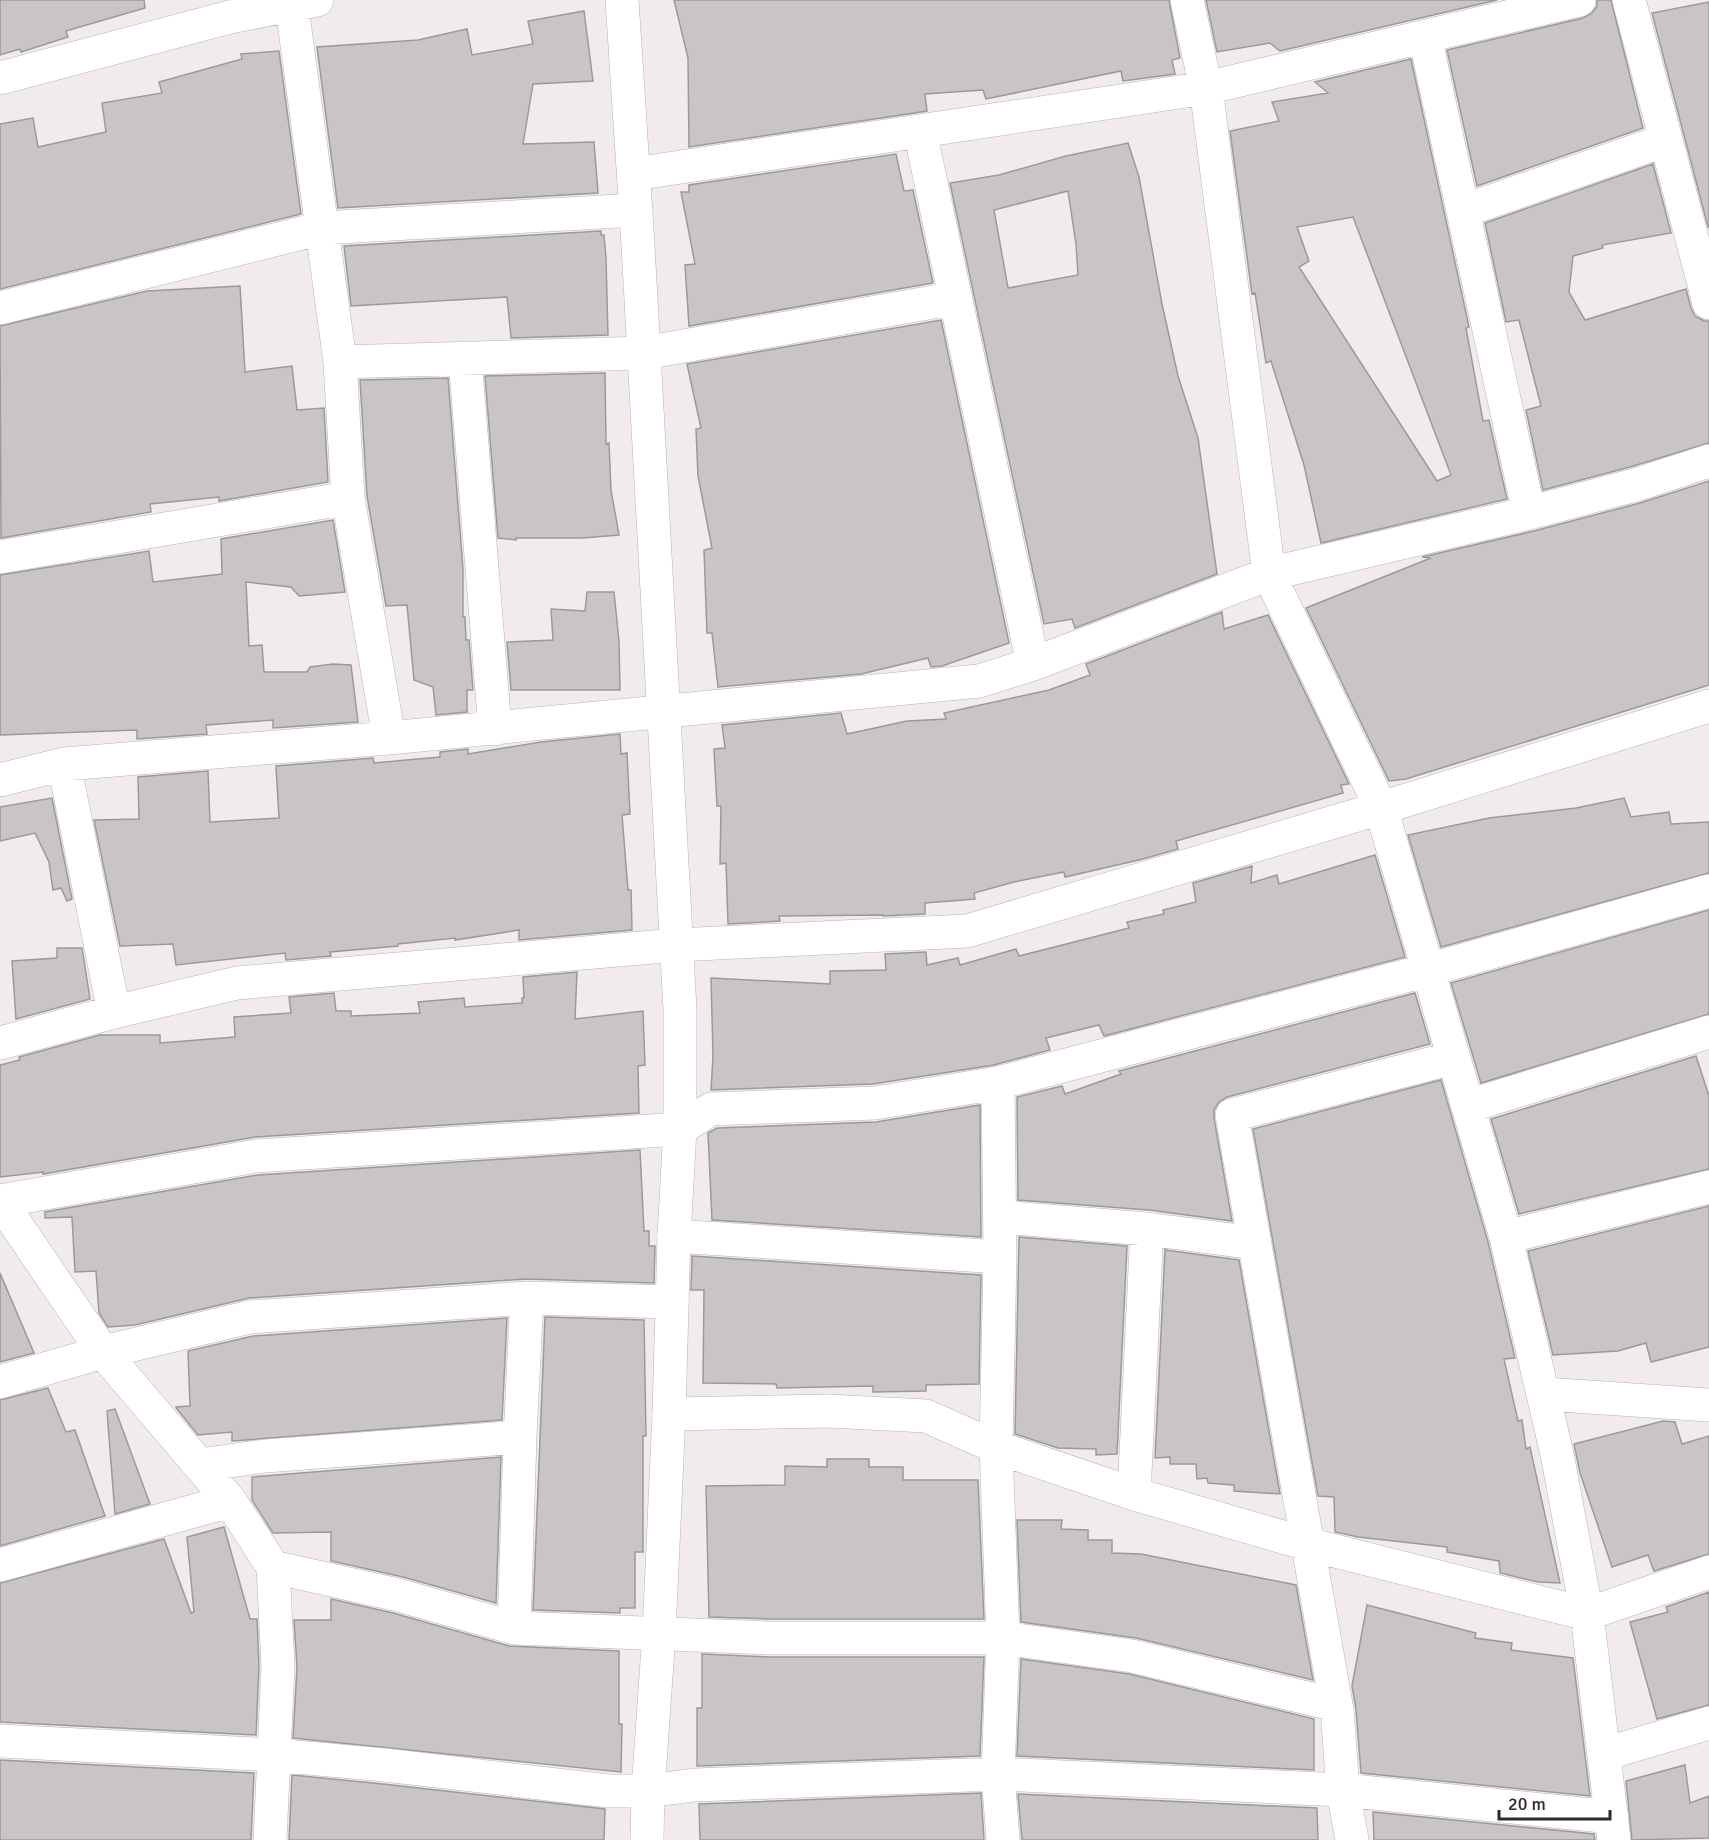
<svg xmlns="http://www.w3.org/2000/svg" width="1709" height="1840" viewBox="0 0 1709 1840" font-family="Signika,sans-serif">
<rect width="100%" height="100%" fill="#f1ebee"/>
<path fill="#c9c4c7" stroke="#9e989c" stroke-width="1.5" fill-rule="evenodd" d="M 0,0 L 144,0 L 145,8 L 66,31 L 68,37 L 21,52 L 20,49 L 0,55 Z
M 674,0 L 1169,0 L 1180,58 L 1172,60 L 1175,74 L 1123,81 L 1121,71 L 986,99 L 983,90 L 925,94 L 927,111 L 689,147 L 688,58 Z
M 1206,0 L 1497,0 L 1280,51 L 1270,43 L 1217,52 Z
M 1597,0 L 1611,0 L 1643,128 L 1477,186 L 1447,50 L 1583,18 L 1592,13 L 1597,6 Z
M 1709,2 L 1709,227 L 1708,227 L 1652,13 Z
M 584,11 L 593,81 L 533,84 L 523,144 L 594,142 L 598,193 L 338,208 L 317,47 L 418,40 L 467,29 L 472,55 L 533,44 L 528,21 Z
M 279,51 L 301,214 L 0,289 L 0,124 L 33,118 L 38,147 L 106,132 L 102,103 L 162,93 L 159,82 L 242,59 L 241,54 Z
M 1411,59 L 1469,327 L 1466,328 L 1483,421 L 1489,420 L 1507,499 L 1321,543 L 1304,465 L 1271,361 L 1266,363 L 1255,293 L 1252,294 L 1230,131 L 1279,121 L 1272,102 L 1328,93 L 1315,82 ZM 1353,217 L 1451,475 L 1437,481 L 1299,267 L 1309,261 L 1297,227 Z
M 1128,143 L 1139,177 L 1162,304 L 1178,376 L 1198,438 L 1217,574 L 1075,628 L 1072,619 L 1044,624 L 950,183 L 999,175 L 1066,156 ZM 1068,191 L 1076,244 L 1078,275 L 1008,288 L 994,210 Z
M 896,154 L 904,191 L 913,190 L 933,283 L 689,326 L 685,265 L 695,264 L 681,192 L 689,192 L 689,185 Z
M 1653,164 L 1671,233 L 1602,245 L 1603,248 L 1573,256 L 1569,292 L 1585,320 L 1686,289 L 1691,308 L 1695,316 L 1704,321 L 1709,321 L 1709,443 L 1630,467 L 1543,490 L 1526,410 L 1541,406 L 1519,320 L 1506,322 L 1485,223 Z
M 601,231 L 601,235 L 604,235 L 606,258 L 608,335 L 511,338 L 507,297 L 351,306 L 344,246 Z
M 240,286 L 245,372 L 292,366 L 297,410 L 324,408 L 328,482 L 219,501 L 219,497 L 150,504 L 151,512 L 1,538 L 0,326 L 147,291 Z
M 941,320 L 1009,643 L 942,666 L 931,667 L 928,658 L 861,674 L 718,687 L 712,633 L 707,633 L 704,550 L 712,548 L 698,476 L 696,429 L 701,428 L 687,364 Z
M 605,373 L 606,444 L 609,443 L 611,490 L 619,535 L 582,538 L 516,538 L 516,540 L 498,538 L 485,376 Z
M 448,378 L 463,569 L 463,617 L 465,617 L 466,640 L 469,640 L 473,690 L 467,690 L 467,712 L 436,715 L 433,687 L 414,680 L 407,605 L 386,606 L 367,496 L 360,380 Z
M 1709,481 L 1709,685 L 1406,779 L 1389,781 L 1306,608 L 1431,558 L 1422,557 L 1534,531 L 1640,503 Z
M 333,520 L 345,592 L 299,596 L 291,587 L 246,582 L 249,646 L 262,645 L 264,672 L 307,672 L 310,667 L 333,664 L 351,665 L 358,722 L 273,728 L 273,720 L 206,725 L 207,734 L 137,739 L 137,730 L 0,735 L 0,575 L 149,551 L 153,582 L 222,574 L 221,539 Z
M 587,592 L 614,592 L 619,641 L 620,690 L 511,690 L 507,642 L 553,640 L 551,609 L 585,611 Z
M 1222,612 L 1224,629 L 1268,615 L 1349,784 L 1341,785 L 1343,793 L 1176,841 L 1178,849 L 1143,859 L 1065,877 L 1064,872 L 1014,882 L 974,893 L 975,899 L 925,903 L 925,914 L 883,916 L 883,915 L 779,916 L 780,921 L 728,924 L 726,863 L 720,864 L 721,806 L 717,806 L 714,749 L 725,748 L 722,725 L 841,713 L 847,734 L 907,721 L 946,719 L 944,713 L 1049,690 L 1090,675 L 1086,664 Z
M 620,734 L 621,754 L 627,753 L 630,814 L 622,815 L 628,890 L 631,890 L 632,930 L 519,940 L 519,930 L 455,940 L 455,938 L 398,944 L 398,946 L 330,952 L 331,956 L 286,960 L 285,953 L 176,965 L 173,944 L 120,946 L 94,820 L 139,819 L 138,777 L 208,771 L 210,822 L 279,818 L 276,766 L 373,758 L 374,763 L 440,757 L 440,752 L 468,749 L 468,754 L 541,742 Z
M 52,798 L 72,899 L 67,901 L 61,888 L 53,890 L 49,862 L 35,833 L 0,841 L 0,807 Z
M 1624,798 L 1631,817 L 1669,812 L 1671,824 L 1709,822 L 1709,873 L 1441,947 L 1408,835 L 1489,818 L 1576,808 Z
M 1375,855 L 1405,957 L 1104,1036 L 1099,1025 L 1046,1038 L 1050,1050 L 994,1065 L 873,1084 L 711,1090 L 713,1056 L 711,978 L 830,984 L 830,971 L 886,970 L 885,954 L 926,952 L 927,965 L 958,958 L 960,965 L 1016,949 L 1019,956 L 1129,928 L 1127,922 L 1164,914 L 1163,910 L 1196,902 L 1193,883 L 1252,866 L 1251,883 L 1277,875 L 1279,884 Z
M 1709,910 L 1709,1014 L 1481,1083 L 1451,983 Z
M 57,948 L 82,948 L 90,999 L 16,1019 L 12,961 L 57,958 Z
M 577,972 L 575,1019 L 643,1011 L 645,1065 L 638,1066 L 639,1113 L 255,1137 L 43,1174 L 43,1172 L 0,1177 L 0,1065 L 20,1060 L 19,1057 L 100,1035 L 160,1035 L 160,1043 L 235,1037 L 234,1017 L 291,1013 L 289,997 L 334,993 L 336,1011 L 351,1011 L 351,1016 L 420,1013 L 418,1002 L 464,998 L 465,1007 L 522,1003 L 522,998 L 524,998 L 523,977 Z
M 1415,993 L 1430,1044 L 1227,1097 L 1219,1102 L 1214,1110 L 1214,1118 L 1232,1221 L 1149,1210 L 1018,1200 L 1017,1097 L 1062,1086 L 1065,1094 L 1121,1074 L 1119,1071 Z
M 1696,1056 L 1709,1096 L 1709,1169 L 1519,1214 L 1491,1119 Z
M 1441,1080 L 1488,1242 L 1515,1358 L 1504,1359 L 1518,1421 L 1522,1420 L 1526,1449 L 1530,1447 L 1560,1583 L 1538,1582 L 1500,1573 L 1499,1561 L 1447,1552 L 1447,1547 L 1358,1537 L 1335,1532 L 1334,1497 L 1318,1496 L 1253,1129 Z
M 980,1105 L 981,1237 L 712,1220 L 708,1133 L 717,1128 L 876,1122 Z
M 640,1150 L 644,1231 L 649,1231 L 649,1246 L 655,1246 L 654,1283 L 526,1279 L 249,1298 L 135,1325 L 108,1327 L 99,1313 L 96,1271 L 75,1272 L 72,1217 L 45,1218 L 45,1212 L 258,1175 Z
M 1709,1206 L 1709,1347 L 1651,1362 L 1646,1343 L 1618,1351 L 1553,1355 L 1528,1251 Z
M 1019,1237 L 1127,1246 L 1117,1454 L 1096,1455 L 1096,1449 L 1058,1448 L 1015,1434 Z
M 1165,1250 L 1239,1260 L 1280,1494 L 1234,1491 L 1234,1485 L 1208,1483 L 1207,1478 L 1197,1479 L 1196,1464 L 1170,1464 L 1170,1457 L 1155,1458 Z
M 692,1256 L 981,1275 L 979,1384 L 926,1385 L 926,1391 L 873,1392 L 873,1386 L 777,1388 L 776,1384 L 703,1383 L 704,1290 L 691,1290 Z
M 0,1273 L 34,1353 L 0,1362 Z
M 545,1317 L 644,1320 L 646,1436 L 643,1436 L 643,1552 L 635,1552 L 635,1608 L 620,1608 L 620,1613 L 533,1610 Z
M 507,1318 L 502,1420 L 232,1441 L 232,1432 L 198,1435 L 177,1409 L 176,1407 L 190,1406 L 188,1351 L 253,1336 Z
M 48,1388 L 66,1432 L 75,1430 L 105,1516 L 0,1546 L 0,1400 Z
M 115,1409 L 150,1504 L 115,1514 L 107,1411 Z
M 1663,1421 L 1675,1422 L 1682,1444 L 1709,1436 L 1709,1554 L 1654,1571 L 1648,1555 L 1612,1567 L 1580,1473 L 1574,1444 Z
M 501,1457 L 496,1603 L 403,1577 L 331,1561 L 331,1532 L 273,1533 L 252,1500 L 252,1477 Z
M 827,1459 L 869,1459 L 869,1467 L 903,1467 L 903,1480 L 978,1480 L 984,1619 L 768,1619 L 709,1617 L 706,1486 L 785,1485 L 785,1466 L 827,1467 Z
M 1017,1520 L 1062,1520 L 1061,1529 L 1088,1530 L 1088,1540 L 1112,1540 L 1112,1553 L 1141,1554 L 1296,1585 L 1313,1680 L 1136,1638 L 1021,1622 Z
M 224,1527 L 250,1619 L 257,1619 L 259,1666 L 256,1735 L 0,1722 L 0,1583 L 164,1539 L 191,1613 L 194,1612 L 187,1537 Z
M 1709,1592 L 1709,1705 L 1657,1719 L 1630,1622 L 1668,1612 L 1666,1607 Z
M 331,1599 L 393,1613 L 509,1646 L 619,1651 L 619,1724 L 622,1724 L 621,1772 L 293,1738 L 297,1667 L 294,1620 L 331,1620 Z
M 1367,1605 L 1476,1633 L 1475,1638 L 1512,1643 L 1511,1650 L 1573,1658 L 1590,1796 L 1361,1773 L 1356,1709 L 1352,1686 Z
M 702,1654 L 768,1657 L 984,1657 L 980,1756 L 697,1766 L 697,1708 L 702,1708 Z
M 1021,1659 L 1129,1674 L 1314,1719 L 1314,1770 L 1017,1756 Z
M 0,1760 L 254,1773 L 251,1840 L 0,1840 Z
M 1685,1765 L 1690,1803 L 1709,1796 L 1709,1838 L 1632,1840 L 1626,1781 Z
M 292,1775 L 383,1784 L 605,1809 L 604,1840 L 289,1840 Z
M 981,1793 L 984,1840 L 700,1840 L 699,1804 Z
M 1018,1794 L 1317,1808 L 1318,1840 L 1022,1840 Z
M 1373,1812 L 1594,1834 L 1595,1840 L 1374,1840 Z"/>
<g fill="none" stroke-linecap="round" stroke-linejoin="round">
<defs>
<path id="minor" d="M 291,0 L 340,362 L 348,498 L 389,738
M 1187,0 L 1206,88 L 1269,574 L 1381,808 L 1506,1237 L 1557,1454 L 1587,1614 L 1614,1840
M 1629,0 L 1709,303
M 1425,37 L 1529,513
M 0,78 L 230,17 L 317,0
M 920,131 L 1033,664
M 634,174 L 1206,88 L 1579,0
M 1463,211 L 1666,140
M 0,308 L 322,228 L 636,210
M 465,358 L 495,729
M 340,362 L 644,353 L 956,298
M 0,557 L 348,498
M 64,764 L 114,1012
M 0,780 L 64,764 L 389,738 L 979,681 L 1033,664 L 1269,574 L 1529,513 L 1635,485 L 1709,461
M 0,1043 L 114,1012 L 237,983 L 676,945 L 967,931 L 1381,808 L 1709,706
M 998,1083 L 1000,1257 L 996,1447 L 1003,1638 L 998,1774 L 1003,1840
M 1468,1106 L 1709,1032
M 0,1201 L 256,1156 L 680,1129 L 711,1109 L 875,1103 L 998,1083 L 1428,970 L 1709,891
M 0,1201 L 103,1352 L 230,1501 L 273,1567 L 278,1666 L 270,1840
M 1000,1217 L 1147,1229 L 1255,1243
M 674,1236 L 1000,1257
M 1506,1237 L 1709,1187
M 0,1382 L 103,1352 L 250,1317 L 527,1298 L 672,1302
M 1544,1394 L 1709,1405
M 669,1414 L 828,1411 L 926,1416 L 996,1447 L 1134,1494 L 1307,1544 L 1587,1614 L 1709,1572
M 200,1465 L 265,1456 L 520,1437
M 1134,1494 L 1147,1229
M 0,1565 L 230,1501
M 273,1567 L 398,1595 L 514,1628 L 768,1638 L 1003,1638 L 1132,1656 L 1336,1705
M 514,1628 L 520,1437 L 527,1298
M 0,1741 L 274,1755 L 385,1765 L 609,1791 L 648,1791 L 695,1785 L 998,1774 L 1343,1790 L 1612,1817
M 1604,1754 L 1709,1723
M 1352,1840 L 1343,1790 L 1337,1710 L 1232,1115 L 1453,1058"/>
<path id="tertiary" d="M 622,0 L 638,245 L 680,1009 L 680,1129 L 674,1236 L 669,1414 L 659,1633 L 648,1791 L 647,1840"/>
</defs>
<use href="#minor" stroke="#b9b3b7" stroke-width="34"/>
<use href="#tertiary" stroke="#b9b3b7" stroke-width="34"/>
<use href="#minor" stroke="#fff" stroke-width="33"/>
<use href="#tertiary" stroke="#fff" stroke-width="33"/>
</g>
<path d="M1499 1810v9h111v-9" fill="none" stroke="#2c2a2b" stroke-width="3"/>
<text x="1508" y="1810" font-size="18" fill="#2c2a2b" stroke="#fef8fc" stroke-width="4.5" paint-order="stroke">20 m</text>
</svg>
